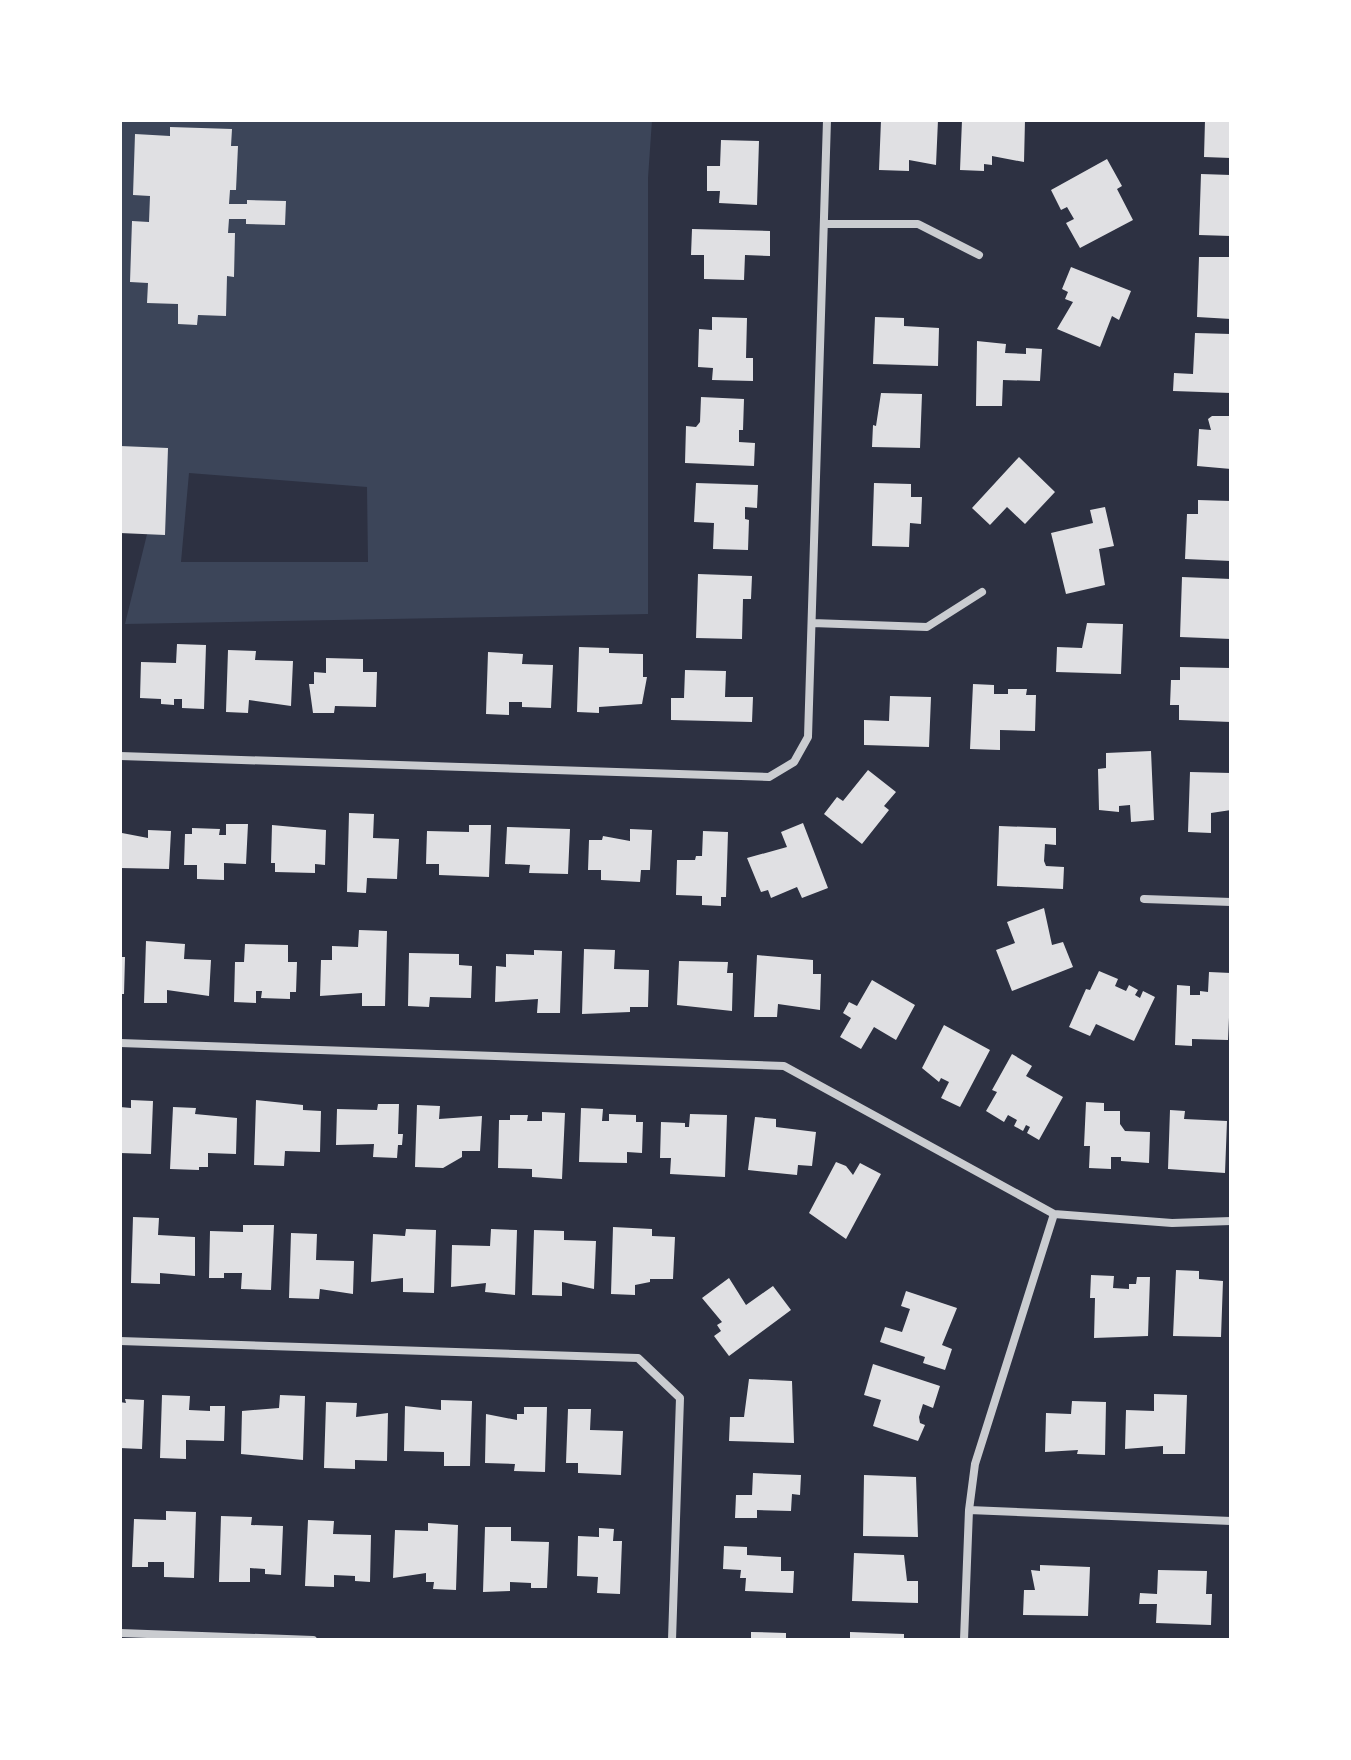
<svg xmlns="http://www.w3.org/2000/svg" width="1351" height="1760" viewBox="0 0 1351 1760" font-family="Commissioner,sans-serif">
<rect width="100%" height="100%" fill="#2d3142"/>
<path fill="#3c4559" fill-rule="evenodd" d="M 120,120 L 652,120 L 648,178 L 648,614 L 125,624 L 150,522 L 120,519 ZM 189,473 L 367,487 L 368,562 L 181,562 Z"/>
<path fill="#e0e0e3" d="M 881,120 L 938,120 L 936,165 L 909,160 L 909,171 L 879,170 Z
M 962,120 L 1025,120 L 1024,162 L 992,156 L 992,165 L 984,164 L 984,171 L 960,170 Z
M 1205,120 L 1231,120 L 1231,158 L 1204,157 Z
M 170,127 L 232,129 L 231,146 L 238,146 L 236,190 L 230,190 L 229,204 L 247,204 L 247,200 L 286,201 L 285,225 L 246,224 L 246,219 L 229,219 L 228,233 L 235,233 L 234,277 L 227,276 L 226,316 L 198,315 L 197,325 L 178,324 L 178,304 L 147,303 L 148,283 L 130,282 L 132,221 L 149,222 L 150,196 L 133,195 L 135,134 L 170,136 Z
M 721,140 L 759,141 L 757,205 L 719,203 L 720,191 L 707,191 L 707,166 L 720,166 Z
M 1107,159 L 1122,186 L 1117,189 L 1133,220 L 1080,248 L 1066,223 L 1074,219 L 1067,207 L 1061,210 L 1051,190 Z
M 1201,174 L 1231,175 L 1231,236 L 1199,235 Z
M 692,229 L 770,231 L 770,256 L 745,255 L 744,280 L 704,279 L 704,255 L 691,255 Z
M 1199,257 L 1231,257 L 1231,319 L 1197,317 Z
M 1071,267 L 1131,291 L 1119,320 L 1112,316 L 1100,347 L 1057,329 L 1073,302 L 1065,299 L 1068,292 L 1062,289 Z
M 712,317 L 747,318 L 746,358 L 753,358 L 753,381 L 712,380 L 713,368 L 698,367 L 699,329 L 712,330 Z
M 875,317 L 904,318 L 904,326 L 939,328 L 938,366 L 873,364 Z
M 1195,333 L 1231,334 L 1231,393 L 1173,391 L 1174,373 L 1193,374 Z
M 977,341 L 1006,344 L 1005,353 L 1026,354 L 1026,348 L 1042,349 L 1040,381 L 1003,380 L 1002,406 L 976,406 Z
M 881,393 L 922,394 L 920,448 L 872,447 L 873,425 L 876,426 Z
M 701,397 L 744,399 L 743,430 L 739,430 L 739,442 L 755,443 L 754,466 L 685,463 L 686,426 L 696,427 L 700,422 Z
M 1212,416 L 1231,416 L 1231,469 L 1197,466 L 1199,429 L 1211,430 L 1208,419 Z
M 120,446 L 168,448 L 165,535 L 120,533 Z
M 1019,457 L 1055,492 L 1025,524 L 1007,507 L 990,525 L 972,508 Z
M 696,483 L 758,485 L 757,508 L 745,507 L 745,519 L 749,520 L 748,550 L 713,549 L 714,523 L 694,522 Z
M 874,483 L 911,484 L 911,497 L 922,497 L 921,524 L 910,523 L 909,547 L 872,546 Z
M 1198,500 L 1231,501 L 1231,561 L 1185,559 L 1187,514 L 1198,514 Z
M 1105,507 L 1114,546 L 1099,549 L 1105,585 L 1066,594 L 1051,533 L 1093,523 L 1090,510 Z
M 698,574 L 752,576 L 751,599 L 743,599 L 742,639 L 696,638 Z
M 1182,577 L 1231,579 L 1231,639 L 1180,637 Z
M 1087,623 L 1123,624 L 1121,674 L 1056,672 L 1057,647 L 1082,648 Z
M 177,644 L 206,645 L 204,709 L 182,708 L 182,699 L 174,699 L 174,705 L 161,704 L 161,699 L 140,698 L 141,662 L 176,663 Z
M 579,647 L 609,648 L 609,653 L 643,654 L 643,677 L 647,677 L 642,704 L 599,707 L 599,713 L 577,712 Z
M 228,650 L 256,651 L 255,660 L 293,661 L 291,706 L 249,700 L 248,713 L 226,712 Z
M 488,652 L 523,654 L 522,664 L 553,665 L 551,708 L 522,707 L 522,702 L 509,702 L 509,715 L 486,714 Z
M 326,658 L 363,659 L 363,672 L 377,672 L 376,707 L 335,706 L 334,713 L 313,713 L 309,684 L 314,684 L 314,672 L 326,673 Z
M 1180,667 L 1231,668 L 1231,722 L 1179,720 L 1179,705 L 1170,705 L 1171,680 L 1180,680 Z
M 685,670 L 726,671 L 725,697 L 753,697 L 752,722 L 671,720 L 671,698 L 684,698 Z
M 973,684 L 994,685 L 994,694 L 1008,694 L 1008,689 L 1027,689 L 1026,695 L 1036,695 L 1035,731 L 1000,730 L 1000,750 L 970,749 Z
M 890,696 L 931,697 L 929,747 L 864,745 L 864,720 L 889,721 Z
M 1151,751 L 1154,820 L 1131,822 L 1130,805 L 1119,806 L 1119,812 L 1099,810 L 1098,769 L 1106,768 L 1106,753 Z
M 868,770 L 896,792 L 884,806 L 889,810 L 862,844 L 824,814 L 837,797 L 843,801 Z
M 1190,772 L 1231,773 L 1231,810 L 1211,813 L 1211,833 L 1188,832 Z
M 349,813 L 374,814 L 373,838 L 399,839 L 397,879 L 367,878 L 366,893 L 347,892 Z
M 803,823 L 828,888 L 802,898 L 797,887 L 771,898 L 768,890 L 761,892 L 747,858 L 787,847 L 781,832 Z
M 226,824 L 248,824 L 246,864 L 224,863 L 224,880 L 197,879 L 197,865 L 184,865 L 185,834 L 192,834 L 192,828 L 220,829 L 219,835 L 226,835 Z
M 272,825 L 326,830 L 325,865 L 315,864 L 315,873 L 275,872 L 275,863 L 271,863 Z
M 469,825 L 491,825 L 489,877 L 439,875 L 439,864 L 426,864 L 427,831 L 469,832 Z
M 999,826 L 1056,828 L 1056,845 L 1045,844 L 1044,861 L 1046,866 L 1064,867 L 1063,889 L 997,886 Z
M 507,827 L 570,829 L 568,874 L 529,873 L 530,865 L 505,864 Z
M 630,829 L 652,830 L 650,870 L 641,870 L 640,882 L 601,880 L 601,870 L 588,870 L 589,840 L 602,840 L 603,836 L 630,841 Z
M 148,830 L 171,831 L 169,869 L 120,868 L 122,833 L 148,838 Z
M 703,831 L 728,832 L 726,897 L 721,897 L 721,906 L 702,905 L 702,896 L 676,895 L 677,860 L 695,860 L 696,856 L 702,856 Z
M 1044,908 L 1052,945 L 1063,942 L 1073,967 L 1012,991 L 996,950 L 1015,943 L 1007,922 Z
M 359,930 L 387,931 L 385,1006 L 362,1006 L 362,993 L 320,996 L 321,960 L 332,960 L 332,946 L 358,947 Z
M 146,941 L 185,944 L 184,959 L 211,960 L 209,996 L 167,990 L 167,1003 L 144,1003 Z
M 245,944 L 288,945 L 288,962 L 297,962 L 296,992 L 290,992 L 290,999 L 261,998 L 262,991 L 256,991 L 256,1003 L 234,1002 L 235,962 L 244,962 Z
M 584,949 L 615,950 L 614,969 L 649,970 L 648,1007 L 630,1007 L 630,1012 L 582,1014 Z
M 534,950 L 562,951 L 560,1013 L 537,1013 L 538,999 L 495,1002 L 496,966 L 506,967 L 506,954 L 534,955 Z
M 409,953 L 459,954 L 459,965 L 472,966 L 471,998 L 430,997 L 429,1007 L 408,1006 Z
M 757,955 L 813,960 L 813,974 L 821,974 L 820,1010 L 778,1004 L 777,1017 L 754,1017 Z
M 120,957 L 125,957 L 124,994 L 120,994 Z
M 679,961 L 728,962 L 727,973 L 733,973 L 732,1011 L 677,1005 Z
M 1099,971 L 1118,979 L 1115,986 L 1126,991 L 1129,985 L 1138,990 L 1135,995 L 1140,998 L 1143,991 L 1155,997 L 1134,1041 L 1096,1024 L 1090,1036 L 1069,1027 L 1086,989 L 1090,990 Z
M 1209,972 L 1231,973 L 1228,1040 L 1192,1039 L 1192,1046 L 1175,1045 L 1177,985 L 1190,986 L 1190,995 L 1200,995 L 1200,991 L 1208,992 Z
M 872,980 L 915,1005 L 896,1040 L 874,1027 L 861,1049 L 840,1037 L 851,1018 L 843,1013 L 849,1002 L 857,1006 Z
M 944,1025 L 990,1050 L 960,1107 L 941,1098 L 949,1082 L 941,1078 L 939,1082 L 922,1068 Z
M 1012,1054 L 1032,1066 L 1026,1076 L 1063,1097 L 1039,1140 L 1027,1133 L 1030,1127 L 1026,1125 L 1023,1131 L 1014,1126 L 1017,1120 L 1008,1115 L 1004,1122 L 986,1111 L 997,1092 L 992,1090 Z
M 131,1100 L 153,1101 L 151,1154 L 120,1153 L 120,1107 L 131,1108 Z
M 256,1100 L 303,1105 L 303,1110 L 321,1111 L 320,1152 L 285,1151 L 284,1166 L 254,1165 Z
M 1086,1102 L 1104,1103 L 1104,1111 L 1120,1111 L 1120,1124 L 1125,1131 L 1150,1132 L 1149,1163 L 1121,1161 L 1121,1157 L 1111,1157 L 1111,1169 L 1089,1168 L 1090,1146 L 1084,1146 Z
M 378,1104 L 399,1104 L 398,1134 L 403,1134 L 402,1145 L 398,1145 L 397,1158 L 373,1157 L 374,1144 L 336,1145 L 337,1109 L 377,1110 Z
M 417,1105 L 440,1106 L 439,1119 L 482,1116 L 480,1151 L 462,1151 L 462,1157 L 443,1168 L 415,1167 Z
M 173,1107 L 196,1108 L 195,1114 L 237,1118 L 236,1154 L 208,1153 L 208,1167 L 199,1167 L 199,1170 L 170,1169 Z
M 581,1108 L 603,1109 L 602,1121 L 609,1121 L 609,1114 L 636,1115 L 636,1122 L 643,1122 L 642,1153 L 627,1152 L 627,1163 L 579,1162 Z
M 1170,1110 L 1185,1111 L 1184,1119 L 1227,1121 L 1225,1173 L 1168,1169 Z
M 542,1112 L 565,1113 L 562,1179 L 532,1177 L 532,1169 L 498,1168 L 499,1120 L 510,1120 L 510,1115 L 528,1115 L 527,1121 L 542,1121 Z
M 690,1114 L 727,1115 L 725,1177 L 670,1174 L 671,1158 L 660,1158 L 661,1122 L 685,1123 L 685,1127 L 689,1127 Z
M 755,1117 L 776,1119 L 776,1127 L 816,1132 L 812,1166 L 798,1165 L 797,1175 L 748,1170 Z
M 836,1162 L 846,1166 L 853,1175 L 860,1163 L 881,1174 L 846,1239 L 809,1213 Z
M 133,1217 L 159,1218 L 158,1235 L 195,1237 L 195,1276 L 160,1273 L 160,1284 L 131,1283 Z
M 243,1225 L 274,1225 L 271,1290 L 241,1289 L 242,1273 L 224,1273 L 224,1278 L 209,1278 L 210,1231 L 243,1232 Z
M 613,1227 L 652,1229 L 652,1236 L 675,1237 L 673,1279 L 650,1279 L 650,1282 L 635,1285 L 635,1295 L 611,1294 Z
M 406,1229 L 436,1230 L 434,1293 L 403,1292 L 403,1278 L 371,1282 L 373,1234 L 405,1236 Z
M 491,1229 L 517,1230 L 515,1295 L 485,1292 L 486,1283 L 451,1287 L 452,1245 L 490,1246 Z
M 534,1230 L 564,1231 L 564,1240 L 596,1241 L 594,1289 L 562,1282 L 562,1296 L 532,1295 Z
M 291,1233 L 317,1234 L 316,1260 L 354,1261 L 353,1294 L 320,1289 L 319,1299 L 289,1298 Z
M 1176,1270 L 1199,1271 L 1199,1279 L 1223,1281 L 1221,1337 L 1173,1336 Z
M 1091,1275 L 1114,1276 L 1113,1288 L 1129,1289 L 1129,1284 L 1136,1284 L 1137,1277 L 1150,1277 L 1148,1336 L 1094,1338 L 1095,1298 L 1090,1298 Z
M 729,1278 L 746,1305 L 773,1286 L 791,1310 L 729,1356 L 714,1336 L 721,1331 L 717,1325 L 722,1322 L 702,1298 Z
M 906,1291 L 957,1308 L 942,1345 L 952,1349 L 945,1370 L 923,1363 L 925,1357 L 880,1342 L 885,1327 L 902,1332 L 910,1309 L 901,1306 Z
M 873,1364 L 940,1386 L 933,1408 L 923,1404 L 919,1417 L 920,1423 L 925,1425 L 918,1441 L 873,1426 L 881,1400 L 864,1395 Z
M 749,1379 L 792,1381 L 794,1443 L 729,1441 L 730,1417 L 744,1417 Z
M 1154,1394 L 1187,1395 L 1185,1454 L 1163,1454 L 1163,1446 L 1125,1449 L 1126,1410 L 1154,1411 Z
M 162,1395 L 190,1396 L 189,1410 L 210,1411 L 210,1406 L 225,1406 L 224,1441 L 186,1440 L 186,1459 L 160,1458 Z
M 280,1395 L 305,1396 L 303,1460 L 241,1454 L 242,1411 L 279,1408 Z
M 125,1399 L 144,1400 L 142,1449 L 120,1448 L 120,1402 L 126,1403 Z
M 441,1400 L 472,1401 L 470,1466 L 444,1466 L 444,1452 L 404,1451 L 405,1406 L 441,1410 Z
M 1072,1401 L 1106,1402 L 1105,1455 L 1077,1454 L 1078,1450 L 1045,1452 L 1046,1413 L 1071,1414 Z
M 326,1402 L 357,1403 L 356,1417 L 388,1413 L 387,1461 L 355,1460 L 355,1469 L 324,1468 Z
M 524,1407 L 547,1407 L 545,1472 L 514,1471 L 515,1464 L 485,1463 L 486,1414 L 517,1420 L 517,1414 L 524,1414 Z
M 568,1409 L 591,1409 L 590,1430 L 623,1431 L 621,1475 L 578,1473 L 578,1463 L 566,1463 Z
M 753,1473 L 801,1475 L 800,1495 L 792,1494 L 791,1511 L 757,1510 L 757,1518 L 735,1518 L 736,1495 L 752,1495 Z
M 864,1475 L 916,1477 L 918,1537 L 863,1536 Z
M 166,1511 L 196,1512 L 194,1578 L 164,1577 L 164,1562 L 148,1562 L 148,1567 L 132,1567 L 134,1519 L 166,1520 Z
M 221,1516 L 252,1517 L 251,1525 L 283,1526 L 281,1575 L 265,1574 L 265,1569 L 250,1568 L 250,1582 L 219,1582 Z
M 308,1520 L 334,1521 L 333,1534 L 371,1535 L 370,1582 L 355,1581 L 355,1576 L 334,1575 L 334,1587 L 305,1586 Z
M 428,1523 L 458,1525 L 456,1590 L 433,1589 L 434,1582 L 426,1582 L 426,1573 L 393,1578 L 395,1530 L 428,1531 Z
M 485,1527 L 511,1527 L 511,1541 L 549,1542 L 547,1588 L 531,1588 L 531,1583 L 510,1582 L 510,1591 L 483,1592 Z
M 599,1528 L 614,1529 L 613,1541 L 622,1541 L 620,1594 L 597,1593 L 598,1577 L 577,1576 L 578,1536 L 599,1537 Z
M 724,1546 L 747,1547 L 747,1555 L 781,1557 L 781,1571 L 794,1571 L 793,1593 L 745,1591 L 746,1578 L 740,1578 L 741,1570 L 723,1569 Z
M 854,1553 L 904,1555 L 907,1581 L 918,1581 L 918,1603 L 852,1601 Z
M 1040,1565 L 1090,1567 L 1088,1616 L 1023,1615 L 1024,1590 L 1035,1590 L 1031,1570 L 1040,1571 Z
M 1158,1570 L 1207,1571 L 1206,1594 L 1212,1594 L 1211,1625 L 1156,1623 L 1157,1604 L 1139,1604 L 1140,1593 L 1157,1594 Z
M 751,1632 L 786,1633 L 786,1640 L 751,1640 Z
M 850,1632 L 904,1634 L 904,1640 L 850,1640 Z"/>
<g fill="none" stroke-linecap="round" stroke-linejoin="round">
<path stroke="#caccd0" stroke-width="8" d="M 824,224 L 918,224 L 979,255
M 812,623 L 927,627 L 982,592
M 120,756 L 769,777 L 794,762 L 808,737 L 827,120
M 1144,899 L 1231,902
M 120,1043 L 784,1066 L 1054,1214 L 1172,1223 L 1231,1221
M 120,1341 L 638,1358 L 680,1398 L 672,1640
M 969,1510 L 1231,1521
M 120,1633 L 313,1640
M 964,1640 L 969,1510 L 975,1464 L 1054,1214"/>
</g>
<rect width="1351" height="1760" fill="none" stroke="#ffffff" stroke-width="244"/>
</svg>
